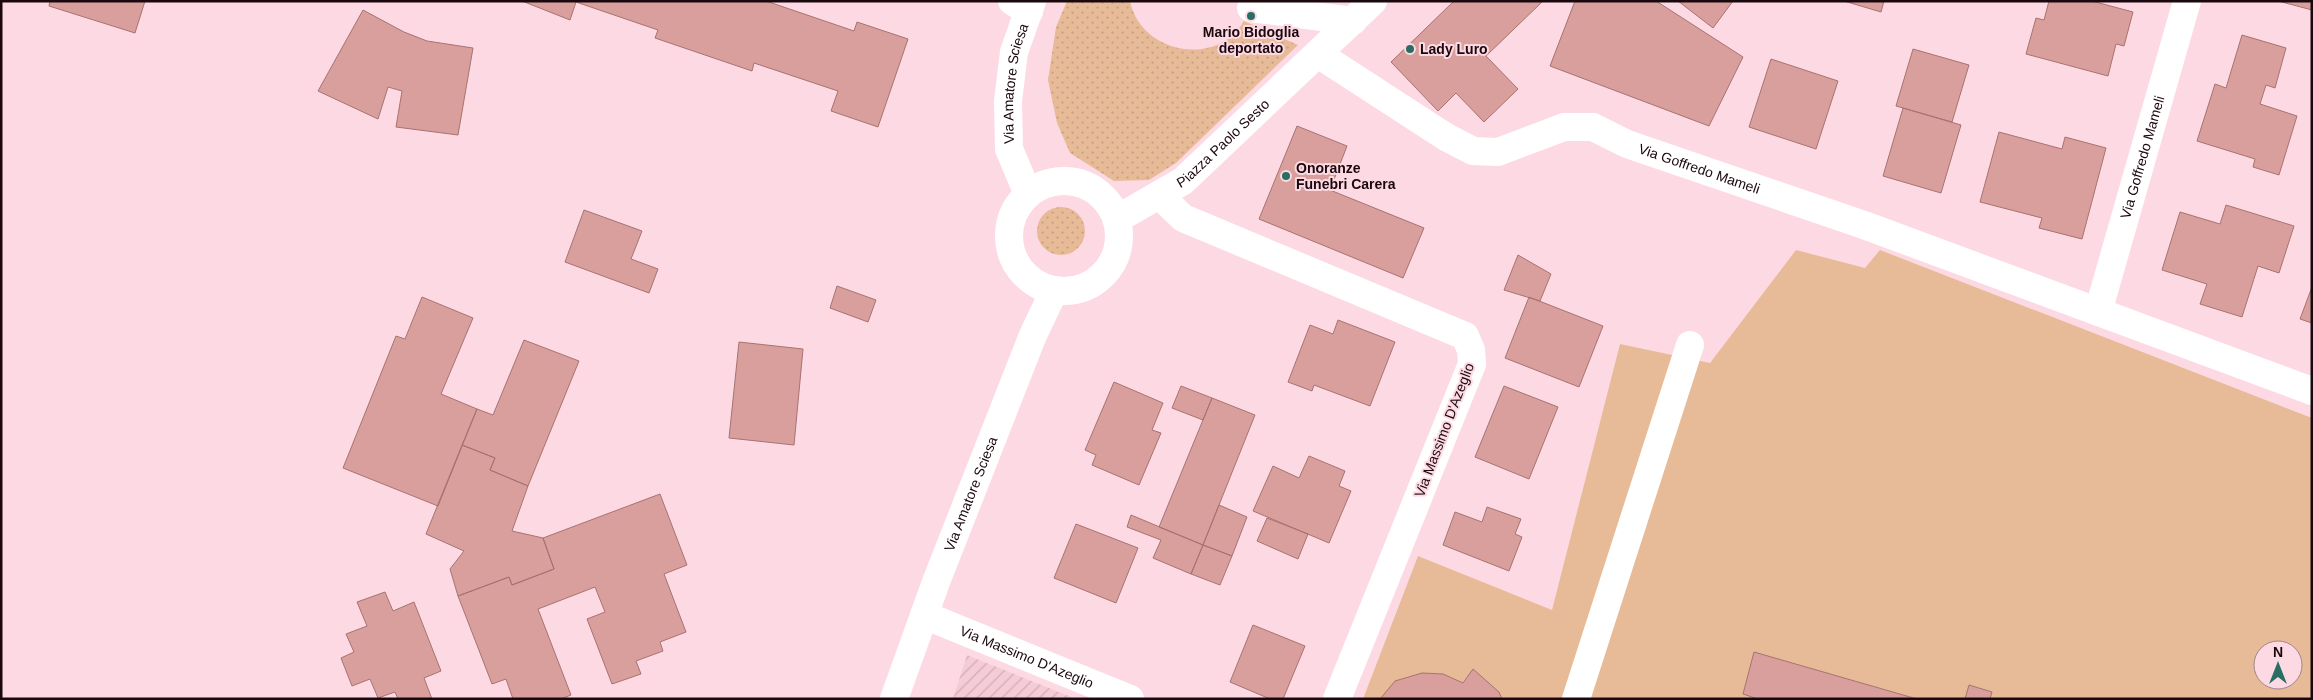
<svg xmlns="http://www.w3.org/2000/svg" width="2313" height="700" viewBox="0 0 2313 700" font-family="Arial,sans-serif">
<defs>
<pattern id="industrial-furrows" width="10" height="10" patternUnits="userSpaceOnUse" patternTransform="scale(1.25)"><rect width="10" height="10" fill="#f4cbd6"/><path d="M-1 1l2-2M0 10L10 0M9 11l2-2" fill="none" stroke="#d1adb6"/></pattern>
<pattern id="grass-dots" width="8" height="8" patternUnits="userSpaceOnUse" patternTransform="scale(1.25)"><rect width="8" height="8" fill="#e7bb97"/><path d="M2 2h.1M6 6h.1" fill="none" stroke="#c69f81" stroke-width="1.8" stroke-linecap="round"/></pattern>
</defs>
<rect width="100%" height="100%" fill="#fddae3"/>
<path fill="url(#industrial-furrows)" d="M 967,655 L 1076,699 L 953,699 Z"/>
<path fill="url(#grass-dots)" d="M 1067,1 L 1130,1 C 1141,54 1217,68 1244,21 L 1298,45 L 1176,163 L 1149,180 L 1114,181 L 1070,153 L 1057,123 L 1048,80 L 1056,27 Z
M1037 231a24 24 0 1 1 48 0a24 24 0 1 1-48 0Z"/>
<path fill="#e7bb97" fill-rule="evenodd" d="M 1796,250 L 1865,268 L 1880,250 L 2312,418 L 2312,699 L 1363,699 L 1418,556 L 1552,610 L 1620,344 L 1710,363 ZM 2263,650 L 2293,650 L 2293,680 L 2263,680 Z"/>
<path fill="#d89f9d" stroke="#a87271" d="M 50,1 L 145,1 L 135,33 L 49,6 Z
M 522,1 L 766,1 L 854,31 L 857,22 L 908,39 L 878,127 L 831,111 L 838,91 L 754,63 L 752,71 L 655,38 L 658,30 L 576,2 L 570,20 Z
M 1454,1 L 1543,1 L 1486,56 L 1518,89 L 1484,122 L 1456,93 L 1438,111 L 1391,62 Z
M 1575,1 L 1656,1 L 1743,57 L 1709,126 L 1550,66 Z
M 1678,1 L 1733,1 L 1713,28 Z
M 1844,1 L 1884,1 L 1881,12 Z
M 2049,1 L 2092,1 L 2133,12 L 2124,46 L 2116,44 L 2108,76 L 2026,54 L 2036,18 L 2044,20 Z
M 2278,1 L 2312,1 L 2312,10 Z
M 363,10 L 404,32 L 427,41 L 473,48 L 458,135 L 396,127 L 402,91 L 388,87 L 378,119 L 318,91 Z
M 2242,35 L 2286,48 L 2275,88 L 2266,85 L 2260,104 L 2297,116 L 2279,175 L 2253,167 L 2255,159 L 2197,141 L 2215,84 L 2226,88 Z
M 1913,49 L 1969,65 L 1952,122 L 1896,106 Z
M 1771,59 L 1838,81 L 1816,149 L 1749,127 Z
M 1903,108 L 1961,125 L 1941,193 L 1883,176 Z
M 1297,126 L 1347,146 L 1330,190 L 1424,228 L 1403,278 L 1259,219 Z
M 1999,132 L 2062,149 L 2065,137 L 2106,148 L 2082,239 L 2039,228 L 2042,218 L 1980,202 Z
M 2226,205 L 2294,226 L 2279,273 L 2258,266 L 2242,317 L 2200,304 L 2207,284 L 2162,270 L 2180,212 L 2220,224 Z
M 584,210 L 642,231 L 631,259 L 658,269 L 649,293 L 565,262 Z
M 1518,255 L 1551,274 L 1540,301 L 1504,290 Z
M 837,286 L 876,300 L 868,322 L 830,308 Z
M 2312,287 L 2312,323 L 2300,319 Z
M 422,297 L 473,318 L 441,394 L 477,409 L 438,506 L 343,468 L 396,336 L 405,339 Z
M 1529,297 L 1603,326 L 1579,387 L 1505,358 Z
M 1338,320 L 1395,342 L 1370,406 L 1314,385 L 1312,391 L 1288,382 L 1310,325 L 1333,334 Z
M 524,340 L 579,361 L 528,486 L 490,470 L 495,458 L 462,445 L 477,409 L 493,415 Z
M 739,342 L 803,349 L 794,445 L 729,438 Z
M 1114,382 L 1163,403 L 1152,430 L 1161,433 L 1139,485 L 1092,465 L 1096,455 L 1085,450 Z
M 1181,386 L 1212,398 L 1203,420 L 1172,408 Z
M 1504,386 L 1558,407 L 1529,479 L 1475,457 Z
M 1212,398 L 1255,415 L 1203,545 L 1159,527 Z
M 462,445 L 495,458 L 490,470 L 528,486 L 512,531 L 543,538 L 554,569 L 512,585 L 509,577 L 458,596 L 450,569 L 464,551 L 426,534 Z
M 1309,456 L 1345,471 L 1339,486 L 1351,491 L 1329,543 L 1253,511 L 1273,466 L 1299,478 Z
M 660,494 L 687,565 L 664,574 L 686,632 L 660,642 L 663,651 L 636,661 L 641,674 L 612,684 L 587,619 L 605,612 L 595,587 L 538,609 L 571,695 L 561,699 L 513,699 L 506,679 L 492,684 L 458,596 L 509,577 L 512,585 L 554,569 L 543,538 Z
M 1219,505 L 1247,517 L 1232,556 L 1203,545 Z
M 1487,507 L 1521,519 L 1515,534 L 1522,537 L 1509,571 L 1443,545 L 1455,512 L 1482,522 Z
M 1131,515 L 1203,545 L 1191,574 L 1153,558 L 1161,540 L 1127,527 Z
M 1267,518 L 1308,534 L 1298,559 L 1257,541 Z
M 1076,524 L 1138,548 L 1116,603 L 1054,578 Z
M 1203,545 L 1232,556 L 1220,585 L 1191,574 Z
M 385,592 L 393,611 L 414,602 L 441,671 L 424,678 L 432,699 L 398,699 L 395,692 L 378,698 L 370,679 L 352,686 L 341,658 L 354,652 L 346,634 L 367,626 L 357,602 Z
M 1253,625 L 1305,646 L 1283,699 L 1270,699 L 1230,682 Z
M 1754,652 L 1917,699 L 1758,699 L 1743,694 Z
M 1473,669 L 1499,692 L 1502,699 L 1380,699 L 1395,681 L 1422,673 L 1443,674 L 1463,683 Z
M 1969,685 L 1992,692 L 1990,699 L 1965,699 Z"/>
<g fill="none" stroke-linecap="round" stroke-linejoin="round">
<g stroke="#fff" stroke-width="28">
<path d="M 1012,1 L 1029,12"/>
<path d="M 1251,8 L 1353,21"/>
<path id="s1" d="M 1318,54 L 1446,137 L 1473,151 L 1498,152 L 1564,127 L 1593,127 L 1627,144 L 1864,225 L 2312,391"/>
<path d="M 1159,195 L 1183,218 L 1465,336 L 1471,350 L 1472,364 L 1337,699"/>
<path id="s2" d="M 1117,219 L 1183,181 L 1373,1"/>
<path id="s3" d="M 2098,312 L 2187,1"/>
<path id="s4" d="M 924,615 L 1130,699"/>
<path d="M 1576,699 L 1690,345"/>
</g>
<g stroke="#fff" stroke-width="28">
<circle cx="1064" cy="236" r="55"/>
<path id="s5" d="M 1028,194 L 1009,149 L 1008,101 L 1014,52 L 1032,1"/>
<path id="s6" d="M 894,699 L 936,582 L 1033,335 L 1054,291"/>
</g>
</g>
<g fill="#286e62" stroke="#fddae3" stroke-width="2">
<circle cx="1251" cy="16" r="5"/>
<circle cx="1410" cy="49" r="5"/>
<circle cx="1286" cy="176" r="5"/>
</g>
<g text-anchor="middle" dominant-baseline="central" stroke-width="4" stroke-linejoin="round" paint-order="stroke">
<g font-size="14" font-weight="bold" fill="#1a080e" stroke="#fddae3" text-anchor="start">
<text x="1251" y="32" text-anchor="middle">Mario Bidoglia<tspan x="1251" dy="16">deportato</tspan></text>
<text x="1420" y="49">Lady Luro</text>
<text x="1296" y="168">Onoranze<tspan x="1296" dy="16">Funebri Carera</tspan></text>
</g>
<g font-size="14" fill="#1a080e" stroke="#fddae3">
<text stroke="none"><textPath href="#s5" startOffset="115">Via Amatore Sciesa</textPath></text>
<text stroke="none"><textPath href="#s2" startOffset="131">Piazza Paolo Sesto</textPath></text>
<text stroke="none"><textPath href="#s3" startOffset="161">Via Goffredo Mameli</textPath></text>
<text stroke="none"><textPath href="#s1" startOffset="422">Via Goffredo Mameli</textPath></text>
<text transform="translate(1444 430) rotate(-69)">Via Massimo D'Azeglio</text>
<text stroke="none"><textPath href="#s6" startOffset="219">Via Amatore Sciesa</textPath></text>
<text stroke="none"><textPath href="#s4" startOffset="111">Via Massimo D'Azeglio</textPath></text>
</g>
</g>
<rect width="2313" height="700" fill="none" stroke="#1a080e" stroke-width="5"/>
<g transform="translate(2278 665)"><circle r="24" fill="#fddae3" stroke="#a2868e"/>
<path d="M0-4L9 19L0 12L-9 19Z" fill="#286e62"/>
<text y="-8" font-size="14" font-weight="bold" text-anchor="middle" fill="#1a080e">N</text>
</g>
</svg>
